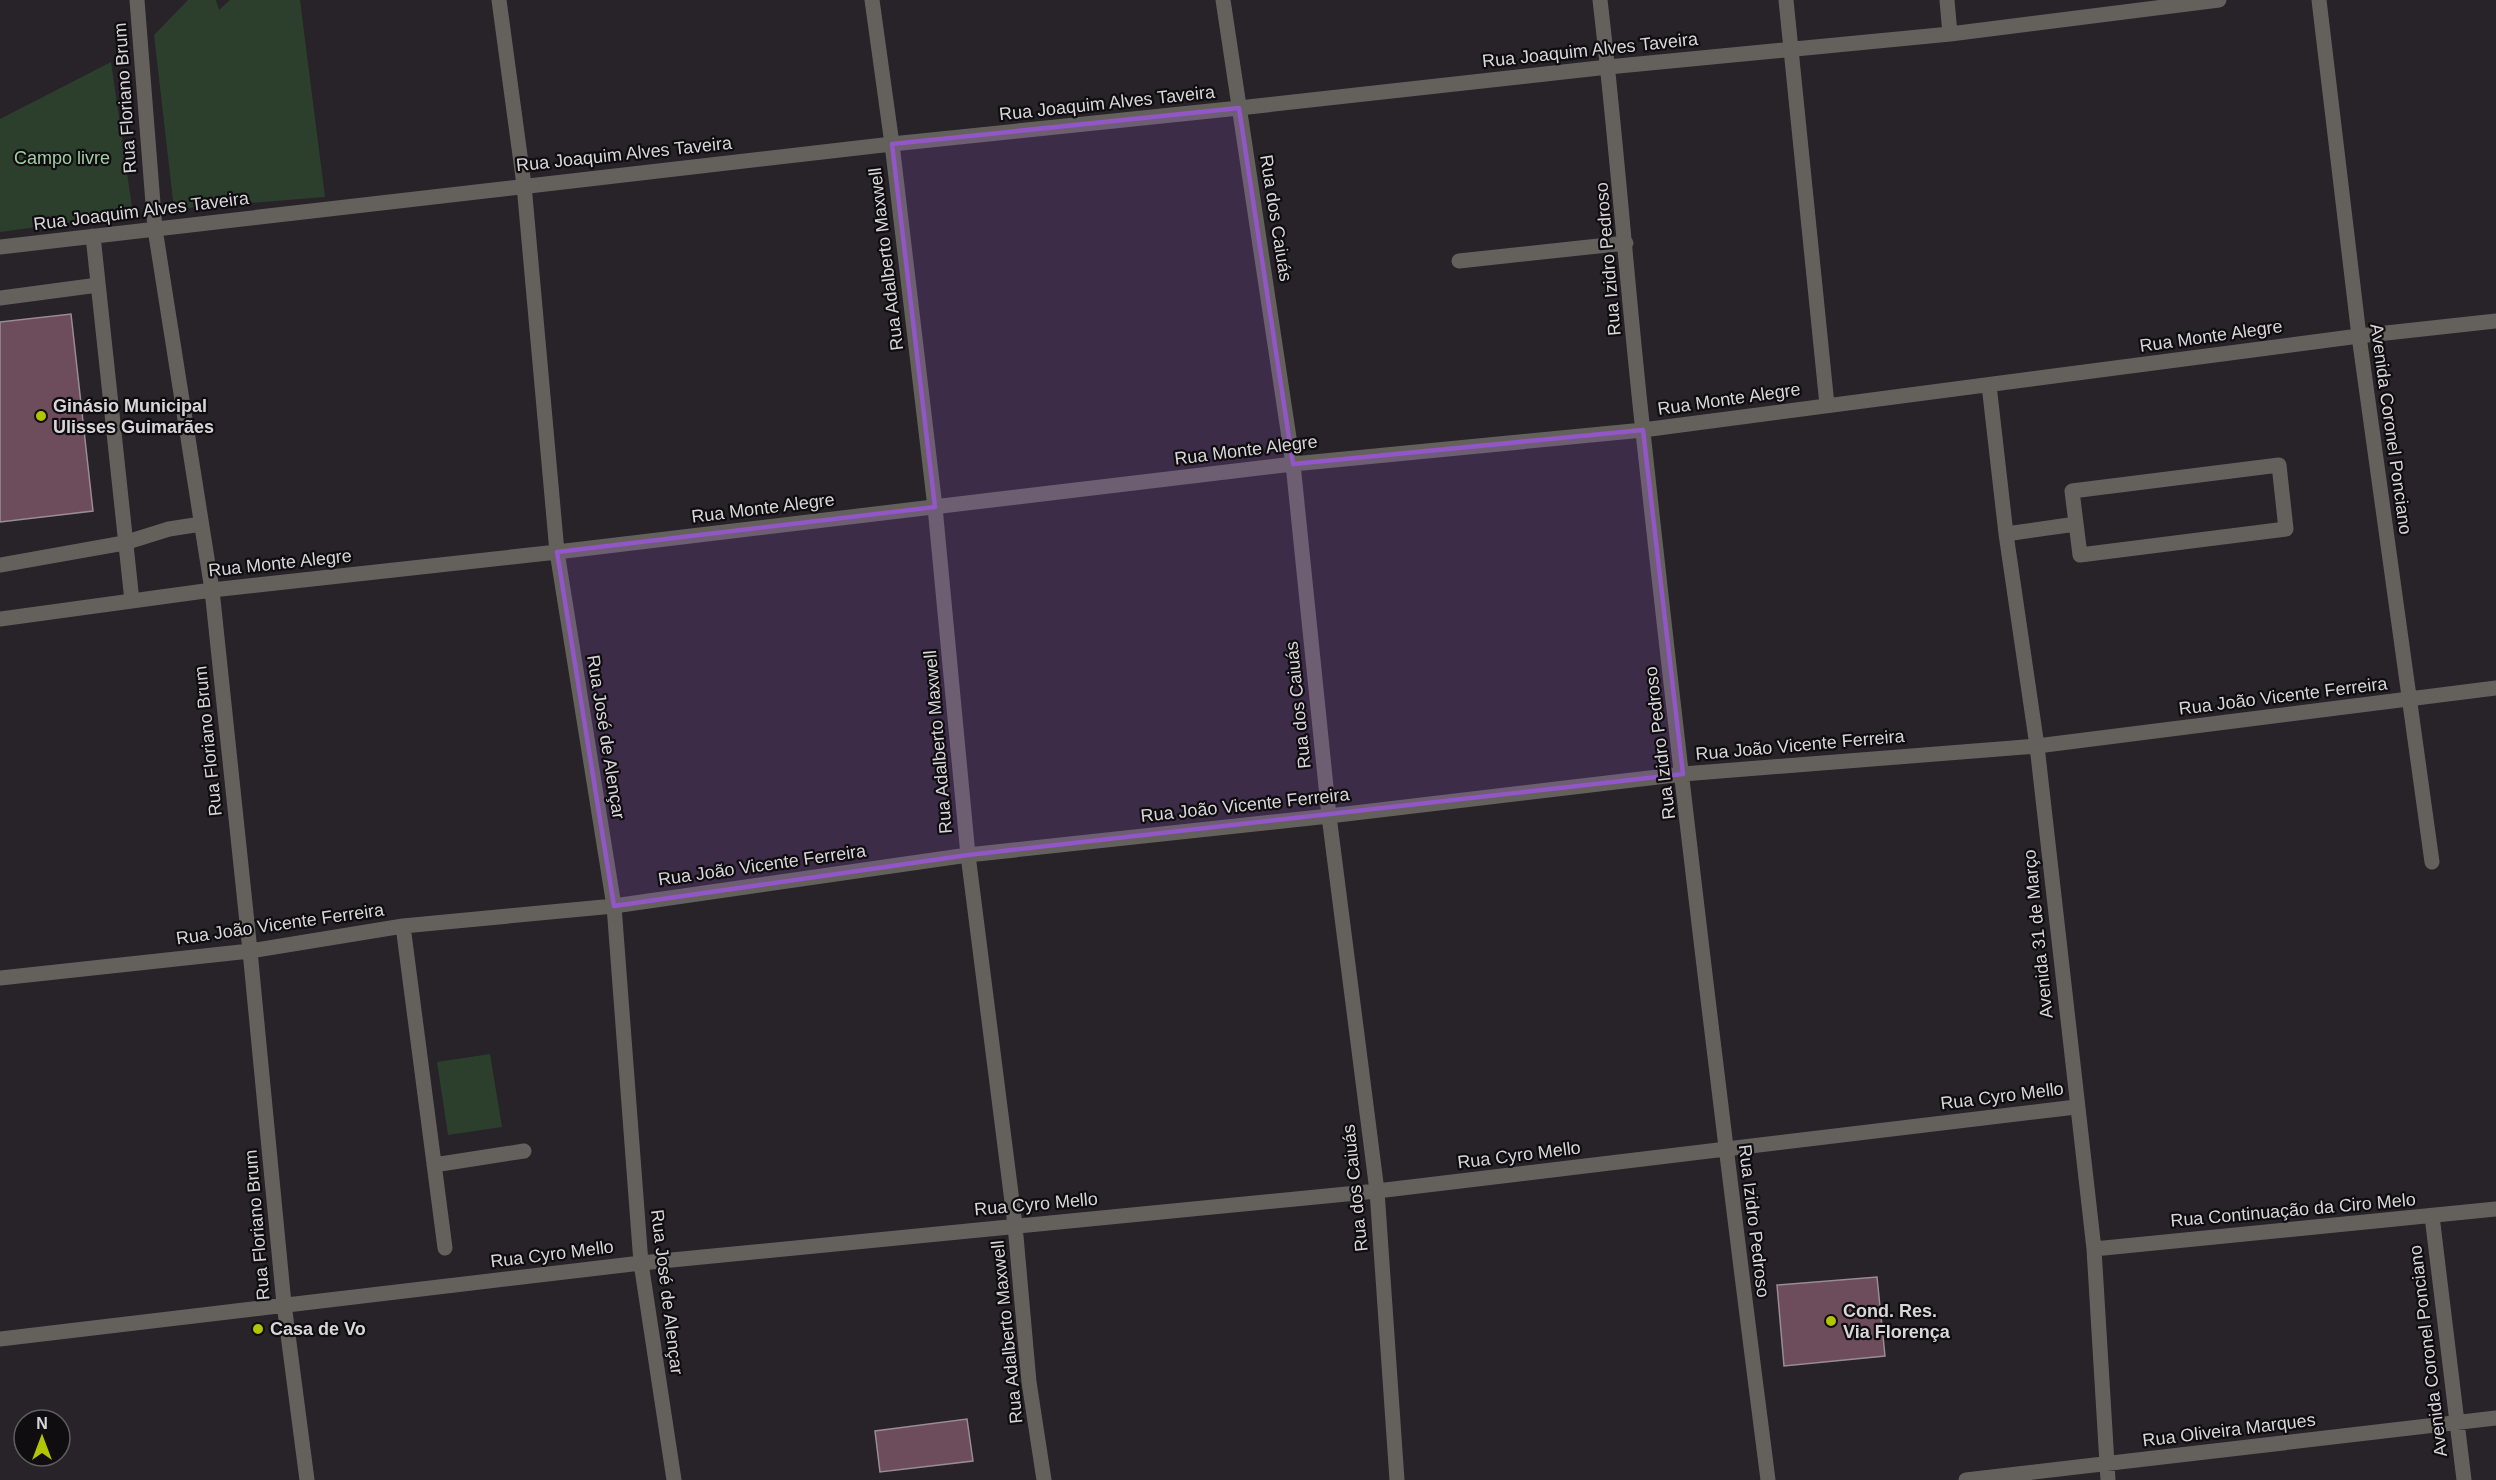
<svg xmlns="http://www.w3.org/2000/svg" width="2496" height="1480" viewBox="0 0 2496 1480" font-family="Arial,sans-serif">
<rect width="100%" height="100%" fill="#282229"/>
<path fill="#2c3f2d" d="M 188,0 L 216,0 L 219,10 L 230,0 L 300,0 L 325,197 L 174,209 L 154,35 Z
M 111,62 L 133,214 L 0,232 L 0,119 Z
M 490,1054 L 502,1127 L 448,1135 L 437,1062 Z"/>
<path fill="#6d4c5b" stroke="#998d92" stroke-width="1.5" d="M 71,314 L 93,511 L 0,522 L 0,322 Z
M 1877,1277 L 1885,1356 L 1784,1366 L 1777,1285 Z
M 967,1419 L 973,1461 L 880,1472 L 875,1431 Z"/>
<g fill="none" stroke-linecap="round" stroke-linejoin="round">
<path stroke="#64615d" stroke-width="15" d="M 137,0 L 155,229 L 212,590 L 250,951 L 284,1304 L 307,1480
M 499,0 L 524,185 L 557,552 L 614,906 L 641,1263 L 674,1480
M 872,0 L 892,144 L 935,507 L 968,855 L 1015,1225 L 1029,1382 L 1044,1480
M 1223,0 L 1293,464 L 1329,816 L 1377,1191 L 1397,1480
M 1600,0 C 1617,144 1627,288 1643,432 C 1681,782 1723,1131 1768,1480
M 1786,0 L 1827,405
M 1947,0 L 1950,34
M 2319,0 L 2359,336 L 2432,862
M 93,236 L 132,601
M 0,247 L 892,144 L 1239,108 L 1608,67 L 1950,34 L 2219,0
M 1459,261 L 1626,243
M 0,298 L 98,285
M 1989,385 L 2006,534 L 2037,746 L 2094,1249 L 2108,1480
M 2279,465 L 2286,529 L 2080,555 L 2072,491 Z
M 2006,534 L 2076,524
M 0,565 L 124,543 L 169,529 L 201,524
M 0,619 L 212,590 L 557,552 L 1293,464 L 1643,430 L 2359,336 L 2496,321
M 403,926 L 445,1248
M 0,978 L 250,951 L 403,926 L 614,906 L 968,855 L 1329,816 L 1683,774 L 2037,746 L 2496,688
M 434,1165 L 524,1151
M 2432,1216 L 2464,1480
M 2094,1249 L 2496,1209
M 0,1339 L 641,1263 L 1377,1191 L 2076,1107
M 1966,1480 L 2496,1418"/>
</g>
<path fill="#9256c6" fill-opacity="0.2" stroke="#9256c6" stroke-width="4.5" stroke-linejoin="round" d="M 1239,108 L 1293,464 L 1643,430 L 1683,774 L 968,855 L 614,906 L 557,552 L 935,507 L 892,144 Z"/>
<g fill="#b1c500" stroke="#0f0d10" stroke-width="2">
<circle cx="41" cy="416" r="6"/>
<circle cx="1831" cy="1321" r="6"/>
<circle cx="258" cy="1329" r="6"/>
</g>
<g text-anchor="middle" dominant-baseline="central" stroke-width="4.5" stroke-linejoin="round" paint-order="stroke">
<g font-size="18" fill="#d9d6da" stroke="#0f0d10">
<text transform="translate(1590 50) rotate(-6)">Rua Joaquim Alves Taveira</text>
<text transform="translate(125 98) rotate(-94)">Rua Floriano Brum</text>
<text transform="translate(1107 103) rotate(-6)">Rua Joaquim Alves Taveira</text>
<text transform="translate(624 154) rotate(-6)">Rua Joaquim Alves Taveira</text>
<text transform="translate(141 211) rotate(-7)">Rua Joaquim Alves Taveira</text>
<text transform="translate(1276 218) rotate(81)">Rua dos Caiuás</text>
<text transform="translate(886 259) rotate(-97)">Rua Adalberto Maxwell</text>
<text transform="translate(1608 259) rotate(-95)">Rua Izidro Pedroso</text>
<text transform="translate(2211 336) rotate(-8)">Rua Monte Alegre</text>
<text transform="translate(1729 399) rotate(-8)">Rua Monte Alegre</text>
<text transform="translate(2391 429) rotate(82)">Avenida Coronel Ponciano</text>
<text transform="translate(1246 450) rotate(-7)">Rua Monte Alegre</text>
<text transform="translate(763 508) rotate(-7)">Rua Monte Alegre</text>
<text transform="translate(280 563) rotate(-6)">Rua Monte Alegre</text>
<text transform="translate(2283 696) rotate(-7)">Rua João Vicente Ferreira</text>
<text transform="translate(1298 705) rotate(-96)">Rua dos Caiuás</text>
<text transform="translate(606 737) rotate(81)">Rua José de Alençar</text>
<text transform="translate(208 741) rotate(-96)">Rua Floriano Brum</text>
<text transform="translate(938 742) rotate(-95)">Rua Adalberto Maxwell</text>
<text transform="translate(1660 743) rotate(-97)">Rua Izidro Pedroso</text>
<text transform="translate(1800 745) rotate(-5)">Rua João Vicente Ferreira</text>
<text transform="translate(1245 805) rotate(-6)">Rua João Vicente Ferreira</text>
<text transform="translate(762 865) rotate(-8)">Rua João Vicente Ferreira</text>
<text transform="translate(280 924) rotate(-8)">Rua João Vicente Ferreira</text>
<text transform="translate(2038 934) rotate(-96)">Avenida 31 de Março</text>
<text transform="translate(2002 1096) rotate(-7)">Rua Cyro Mello</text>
<text transform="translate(1519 1155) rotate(-7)">Rua Cyro Mello</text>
<text transform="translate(1355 1188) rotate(-96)">Rua dos Caiuás</text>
<text transform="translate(1036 1204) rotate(-5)">Rua Cyro Mello</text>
<text transform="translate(2293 1210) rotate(-5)">Rua Continuação da Ciro Melo</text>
<text transform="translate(1754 1221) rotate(83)">Rua Izidro Pedroso</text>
<text transform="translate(257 1225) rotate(-95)">Rua Floriano Brum</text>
<text transform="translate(552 1254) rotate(-7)">Rua Cyro Mello</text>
<text transform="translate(667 1292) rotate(83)">Rua José de Alençar</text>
<text transform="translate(1007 1332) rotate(-96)">Rua Adalberto Maxwell</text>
<text transform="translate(2428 1351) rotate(-97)">Avenida Coronel Ponciano</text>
<text transform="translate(2229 1430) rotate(-7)">Rua Oliveira Marques</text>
</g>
<g font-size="18" fill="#a0cea1" stroke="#0f0d10">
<text x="62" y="158">Campo livre</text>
</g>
<g font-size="18" font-weight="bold" fill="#d9d6da" stroke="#0f0d10" text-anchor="start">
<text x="53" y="406">Ginásio Municipal<tspan x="53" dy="21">Ulisses Guimarães</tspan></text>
<text x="1843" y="1311">Cond. Res.<tspan x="1843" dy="21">Via Florença</tspan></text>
<text x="270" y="1329">Casa de Vo</text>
</g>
</g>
<g transform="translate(42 1438)"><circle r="28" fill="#0f0d10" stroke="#605d61" stroke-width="1.5"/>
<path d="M0-4.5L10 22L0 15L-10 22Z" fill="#b1c500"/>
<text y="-9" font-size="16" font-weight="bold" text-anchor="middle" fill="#d9d6da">N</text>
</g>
</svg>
